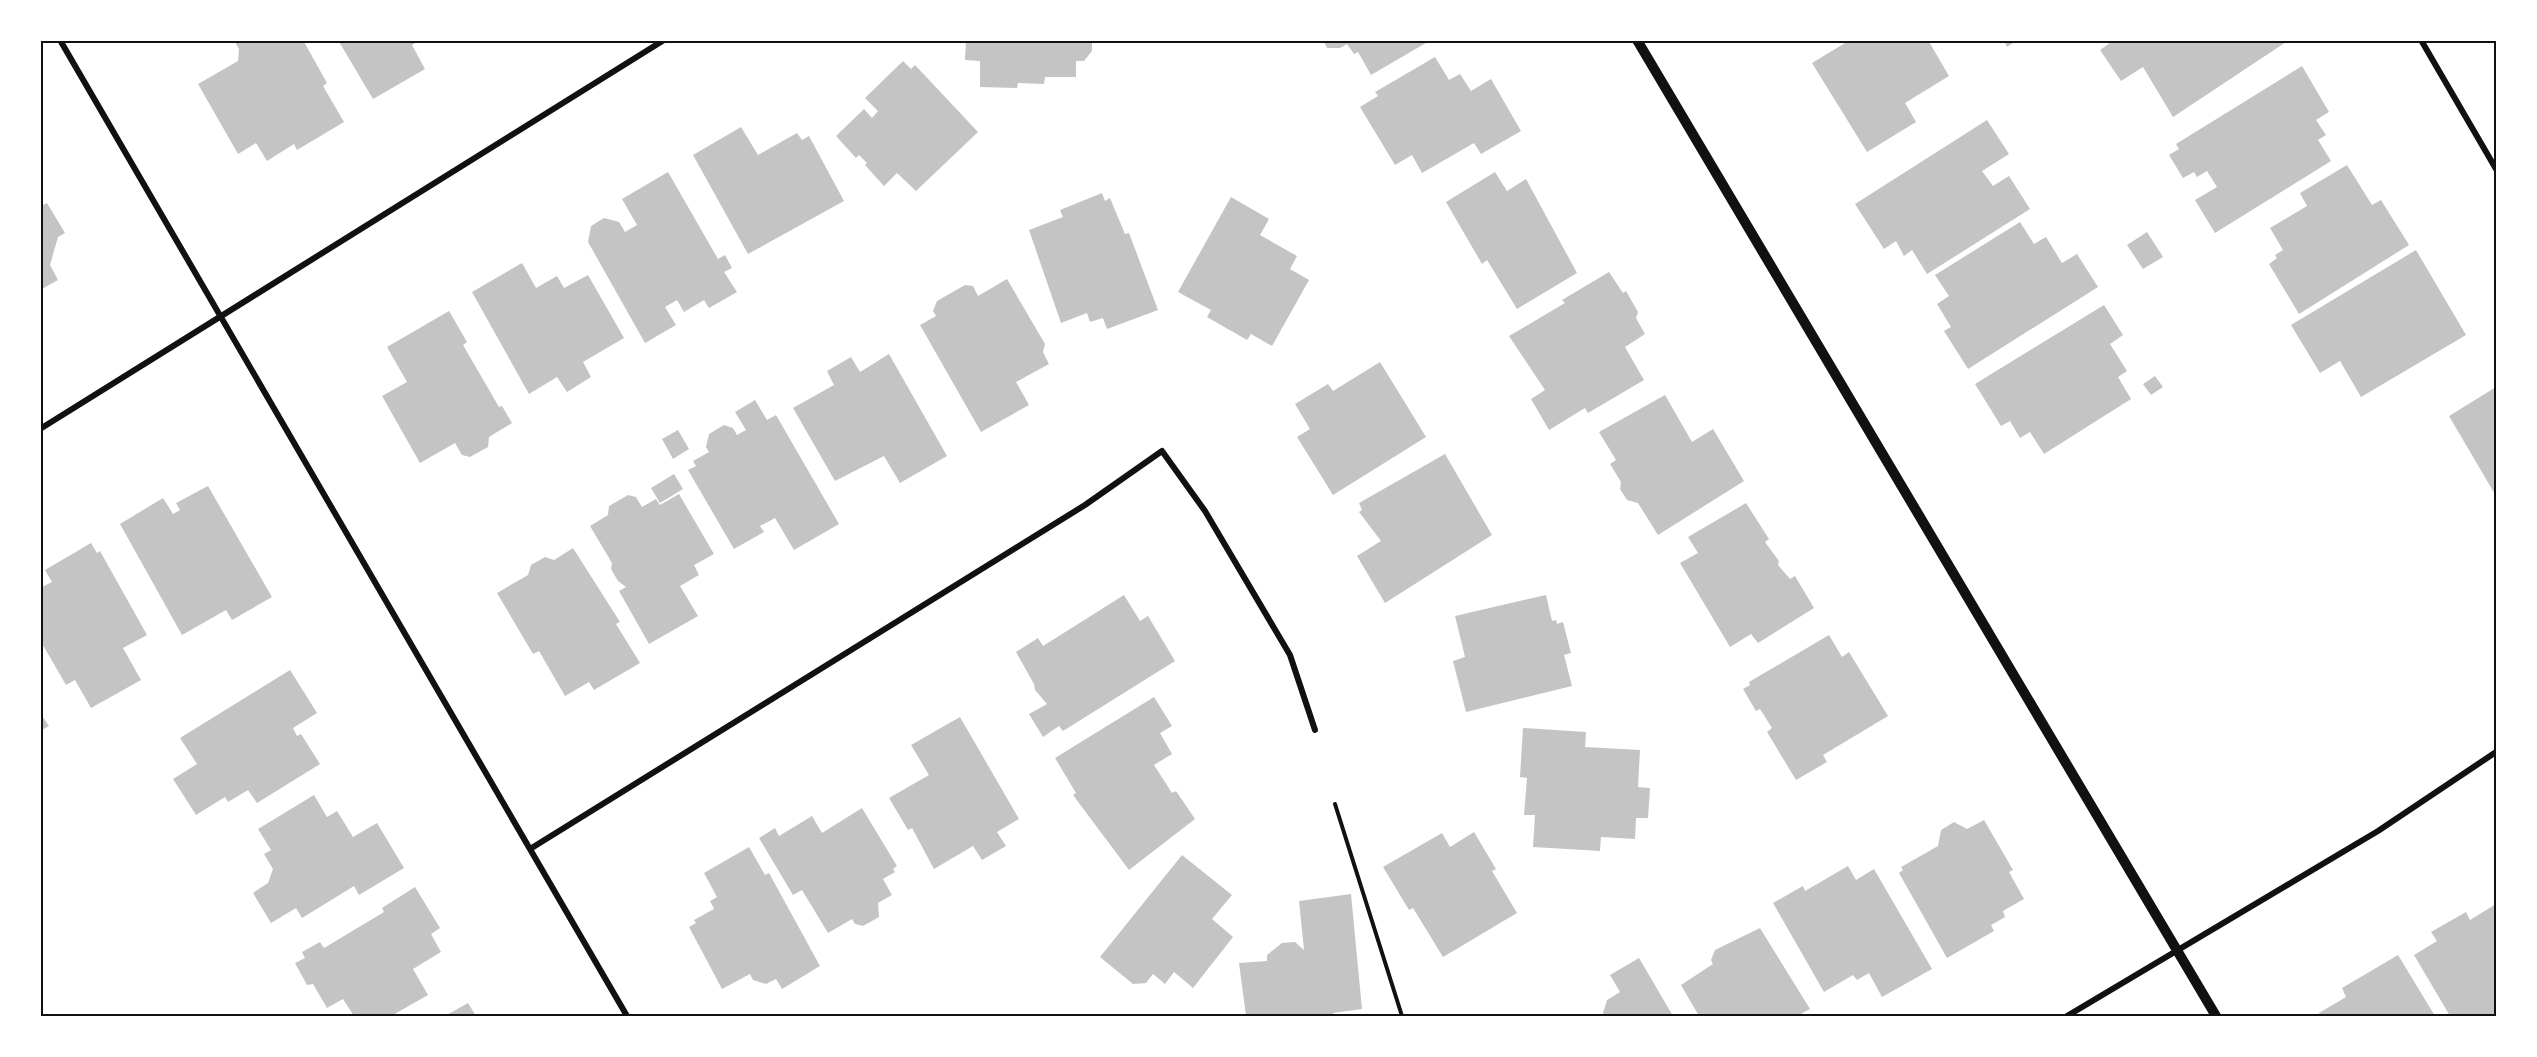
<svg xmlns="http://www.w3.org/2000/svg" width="2537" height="1057" viewBox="0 0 2537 1057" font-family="'IBM Plex Sans',sans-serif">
<rect width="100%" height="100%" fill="#fff"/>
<path fill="#c4c4c4" d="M 234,40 L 303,40 L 327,83 L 323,86 L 344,122 L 297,150 L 294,144 L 267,161 L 256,143 L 238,154 L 198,84 L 238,61 L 239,49 Z
M 338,40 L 420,40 L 412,45 L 425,69 L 373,99 Z
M 966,40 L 1092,40 L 1092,51 L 1084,61 L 1076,61 L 1076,77 L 1045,77 L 1044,84 L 1018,83 L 1017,88 L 980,87 L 980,61 L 965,60 Z
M 1323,40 L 1431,40 L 1371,75 L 1358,52 L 1354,54 L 1347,44 L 1340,48 L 1327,48 Z
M 1850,40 L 1928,40 L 1949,76 L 1905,103 L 1916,122 L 1867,152 L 1812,63 Z
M 2004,40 L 2018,40 L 2007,47 Z
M 2114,40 L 2289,40 L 2173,117 L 2143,67 L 2121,81 L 2100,50 Z
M 1435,57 L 1449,80 L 1460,74 L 1471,91 L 1491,79 L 1521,131 L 1481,154 L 1474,143 L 1422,173 L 1412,155 L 1395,165 L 1360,107 L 1378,96 L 1375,92 Z
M 903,61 L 911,69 L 915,65 L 978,132 L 916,191 L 897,173 L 884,186 L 865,165 L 867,163 L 859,155 L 856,158 L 836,136 L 864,109 L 872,118 L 878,111 L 865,98 Z
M 2302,66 L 2329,112 L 2316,120 L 2326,135 L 2318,140 L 2331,161 L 2215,233 L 2195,200 L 2217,187 L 2207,171 L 2197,177 L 2194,172 L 2183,178 L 2169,155 L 2179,149 L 2176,144 Z
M 1987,120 L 2009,154 L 1982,171 L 1993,186 L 2009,176 L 2030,209 L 1927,274 L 1912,250 L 1904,256 L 1896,241 L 1884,249 L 1855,204 Z
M 741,127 L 758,155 L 797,133 L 802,140 L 809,136 L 844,201 L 748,254 L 693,155 Z
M 2347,165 L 2372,205 L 2381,200 L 2409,245 L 2299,314 L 2269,264 L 2277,258 L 2275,255 L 2283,250 L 2270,228 L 2307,206 L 2300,193 Z
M 668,172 L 718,259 L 725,255 L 732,268 L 724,272 L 737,292 L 709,308 L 704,300 L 684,312 L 677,300 L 665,307 L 676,325 L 645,343 L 588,242 L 591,226 L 604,218 L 619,222 L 625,232 L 637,225 L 622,199 Z
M 1495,172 L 1507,191 L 1526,179 L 1577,273 L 1517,309 L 1487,260 L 1482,264 L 1446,202 Z
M 1102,193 L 1105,201 L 1110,198 L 1125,234 L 1129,233 L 1158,310 L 1107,329 L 1103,318 L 1090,322 L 1087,313 L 1061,323 L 1029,230 L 1063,217 L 1060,210 Z
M 1231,197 L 1269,219 L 1260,235 L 1297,256 L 1290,269 L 1309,280 L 1272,346 L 1251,334 L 1247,340 L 1207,317 L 1211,310 L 1178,292 Z
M 40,200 L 43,205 L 47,203 L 65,233 L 58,237 L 50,265 L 58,280 L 40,290 Z
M 2020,222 L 2034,244 L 2046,237 L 2062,263 L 2077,254 L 2098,287 L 1968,369 L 1944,331 L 1951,327 L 1937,304 L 1949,296 L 1935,275 Z
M 2147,232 L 2163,257 L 2143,269 L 2127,245 Z
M 2416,250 L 2466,335 L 2361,397 L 2340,361 L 2320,373 L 2291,325 Z
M 522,263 L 536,288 L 557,276 L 564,288 L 588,275 L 624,338 L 583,362 L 591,377 L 567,392 L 557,377 L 529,394 L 472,292 Z
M 1609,272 L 1623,293 L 1626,291 L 1638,312 L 1636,318 L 1645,334 L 1625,347 L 1644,380 L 1588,413 L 1585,408 L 1549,430 L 1531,399 L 1545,390 L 1509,336 L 1565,303 L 1562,300 Z
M 1007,279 L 1045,344 L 1043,352 L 1049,364 L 1016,382 L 1029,405 L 981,432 L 920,325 L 936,316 L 933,311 L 937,301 L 965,285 L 973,286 L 978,296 Z
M 2104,305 L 2123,335 L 2110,344 L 2127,371 L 2118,377 L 2131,399 L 2044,454 L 2030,432 L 2020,438 L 2010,421 L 2001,426 L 1975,384 Z
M 449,311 L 467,342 L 463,345 L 499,407 L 502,406 L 512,423 L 489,437 L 488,447 L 470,457 L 462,455 L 455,443 L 420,463 L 382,396 L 407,382 L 387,347 Z
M 889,354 L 947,456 L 900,483 L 884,456 L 835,481 L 793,408 L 834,385 L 827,371 L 851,357 L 860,372 Z
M 1380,362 L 1426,437 L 1333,495 L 1297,437 L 1310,429 L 1295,404 L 1328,384 L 1333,391 Z
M 2155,376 L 2163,387 L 2151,395 L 2143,384 Z
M 2496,387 L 2496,496 L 2449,416 Z
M 1665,395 L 1692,442 L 1713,429 L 1744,481 L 1658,535 L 1638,503 L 1627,500 L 1620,489 L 1621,482 L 1610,464 L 1616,460 L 1599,432 Z
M 755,400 L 767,420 L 776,415 L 839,524 L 794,550 L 775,518 L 760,526 L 764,532 L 734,549 L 688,470 L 696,466 L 693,461 L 709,452 L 706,447 L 709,434 L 724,425 L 733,428 L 737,435 L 746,430 L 735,412 Z
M 678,430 L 689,449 L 673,459 L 662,439 Z
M 1445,454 L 1492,535 L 1385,603 L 1357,556 L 1381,541 L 1359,512 L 1362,510 L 1359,503 Z
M 674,474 L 683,489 L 660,503 L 651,488 Z
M 208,486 L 272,597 L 232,620 L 226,610 L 182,635 L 120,524 L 163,498 L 173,514 L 180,510 L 176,503 Z
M 679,494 L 714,554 L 694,565 L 699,575 L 680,586 L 698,616 L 649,644 L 619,591 L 626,587 L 618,581 L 611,569 L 612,563 L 590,526 L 608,515 L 609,506 L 628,495 L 636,497 L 642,507 L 656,499 L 660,505 Z
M 1746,503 L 1769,539 L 1765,542 L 1779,561 L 1778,565 L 1790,579 L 1795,576 L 1814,608 L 1758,643 L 1751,634 L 1730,647 L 1680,563 L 1698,553 L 1688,537 Z
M 91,543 L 97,553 L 100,551 L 147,635 L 123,648 L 141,680 L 91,708 L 75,680 L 66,685 L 40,640 L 40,588 L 52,582 L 45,570 Z
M 573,548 L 620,622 L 616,624 L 640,663 L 594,690 L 589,682 L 565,696 L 539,651 L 533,654 L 497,593 L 528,575 L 531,565 L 545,557 L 554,560 Z
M 1124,595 L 1140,621 L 1148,616 L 1175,661 L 1063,731 L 1059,726 L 1043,737 L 1029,714 L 1047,704 L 1035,690 L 1034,684 L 1016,652 L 1038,638 L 1043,646 Z
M 1546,595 L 1552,621 L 1556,620 L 1557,624 L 1563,622 L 1571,653 L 1564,655 L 1572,686 L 1466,712 L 1453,661 L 1465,657 L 1455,616 Z
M 1829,635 L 1842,657 L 1849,652 L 1888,716 L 1823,755 L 1827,762 L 1796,780 L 1767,732 L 1772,728 L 1760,709 L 1756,711 L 1743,689 L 1750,685 L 1749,682 Z
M 290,670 L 317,713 L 293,728 L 297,736 L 301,734 L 320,764 L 257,803 L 248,790 L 228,802 L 225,797 L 196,815 L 173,779 L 197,764 L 180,738 Z
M 1154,697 L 1172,726 L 1160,733 L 1172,754 L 1154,765 L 1172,793 L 1176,791 L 1195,819 L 1129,870 L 1073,795 L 1076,793 L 1055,758 Z
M 40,713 L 49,726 L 40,731 Z
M 960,717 L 1019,819 L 997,832 L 1006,846 L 982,860 L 973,846 L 934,869 L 912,828 L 908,830 L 889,798 L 929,775 L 911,745 Z
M 1523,728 L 1586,732 L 1585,747 L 1640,750 L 1638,787 L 1650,788 L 1648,818 L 1636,818 L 1635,839 L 1601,837 L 1600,851 L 1533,847 L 1535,815 L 1524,815 L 1527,778 L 1520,777 Z
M 314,795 L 327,817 L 337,811 L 353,837 L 377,823 L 404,868 L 359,895 L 354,886 L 302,918 L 296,908 L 271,923 L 253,893 L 268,883 L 273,869 L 264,854 L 271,850 L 258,829 Z
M 862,808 L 897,866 L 893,869 L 895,872 L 883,879 L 892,895 L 878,903 L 879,917 L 863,926 L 855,924 L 852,919 L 828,933 L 802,890 L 793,895 L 759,838 L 775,828 L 779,836 L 812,816 L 822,833 Z
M 1984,820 L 2013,870 L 2009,872 L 2024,899 L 2003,911 L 2005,917 L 1991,925 L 1994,931 L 1947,958 L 1899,873 L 1903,870 L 1901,867 L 1938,846 L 1941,830 L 1954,822 L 1967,829 Z
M 1474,832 L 1496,869 L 1492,871 L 1517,913 L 1443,957 L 1413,908 L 1409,910 L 1383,867 L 1442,833 L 1450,847 Z
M 749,847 L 765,875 L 769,873 L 820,966 L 782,989 L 776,979 L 766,984 L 753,980 L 750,974 L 722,989 L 689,927 L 696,923 L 694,920 L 714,909 L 710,901 L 717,897 L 704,873 Z
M 1182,855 L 1232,895 L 1212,919 L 1233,937 L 1193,988 L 1174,972 L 1165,984 L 1153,974 L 1146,983 L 1133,984 L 1100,957 Z
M 1848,866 L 1856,880 L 1874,869 L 1932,969 L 1882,997 L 1869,973 L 1857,980 L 1853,975 L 1824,992 L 1773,903 L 1803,886 L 1805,891 Z
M 415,887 L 440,928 L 431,934 L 441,952 L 413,969 L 428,995 L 391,1016 L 354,1016 L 343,999 L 327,1008 L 313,984 L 307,985 L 295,963 L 305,958 L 302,952 L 320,942 L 324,948 L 384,912 L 382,908 Z
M 1351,894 L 1362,1009 L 1333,1013 L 1333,1016 L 1246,1016 L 1239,963 L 1267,961 L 1267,955 L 1282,943 L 1295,942 L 1304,950 L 1299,901 Z
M 2496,904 L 2496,1016 L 2450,1016 L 2414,955 L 2437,941 L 2431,932 L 2466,912 L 2470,920 Z
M 1760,928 L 1810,1009 L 1797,1016 L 1699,1016 L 1681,985 L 1713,964 L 1711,960 L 1715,950 Z
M 2398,955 L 2435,1016 L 2321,1016 L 2319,1013 L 2346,997 L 2342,988 Z
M 1639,958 L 1673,1016 L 1605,1016 L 1603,1013 L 1607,1000 L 1620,992 L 1610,975 Z
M 468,1003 L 476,1016 L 445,1016 Z"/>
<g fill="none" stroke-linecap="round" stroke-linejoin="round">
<path stroke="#111" stroke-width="4" d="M 1335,804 L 1402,1016"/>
<path stroke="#111" stroke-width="6" d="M 60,40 L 627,1016
M 2421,40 L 2496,169
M 40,429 L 664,40
M 530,849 L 1085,505 L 1162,451 L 1205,511 L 1290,655 L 1315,730
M 2067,1016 L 2378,831 L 2496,752"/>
<path stroke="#111" stroke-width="10" d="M 1637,40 L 2216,1016"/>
</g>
<rect width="2537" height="1057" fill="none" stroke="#ffffff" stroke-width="84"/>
<rect x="42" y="42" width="2453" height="973" fill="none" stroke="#111" stroke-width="2"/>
</svg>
